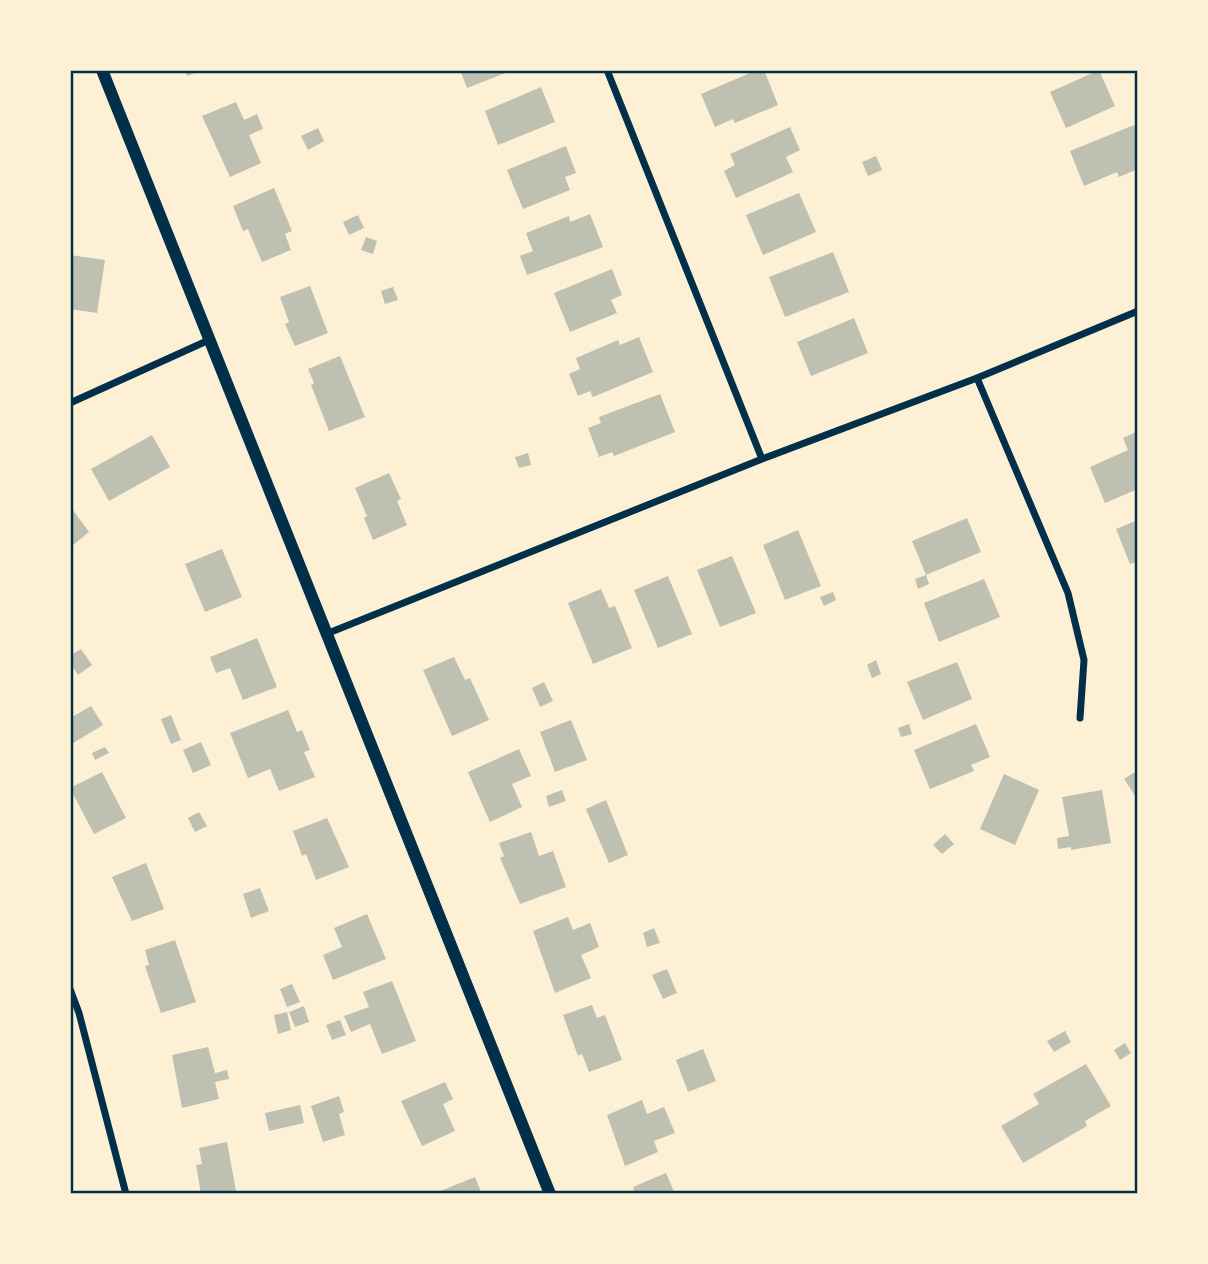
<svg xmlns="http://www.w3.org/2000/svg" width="1208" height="1264" viewBox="0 0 1208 1264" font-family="Manrope,sans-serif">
<rect width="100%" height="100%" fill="#fdf0d5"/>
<path fill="#bec0b2" d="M 185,70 L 202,70 L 187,76 Z
M 460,70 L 513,70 L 467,88 Z
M 757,70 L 764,70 L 778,105 L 735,123 L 733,119 L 715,127 L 701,94 Z
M 1099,70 L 1115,106 L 1066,128 L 1050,92 Z
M 541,87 L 555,122 L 498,145 L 485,111 Z
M 236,102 L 244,120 L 257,114 L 263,129 L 249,135 L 261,163 L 230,177 L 202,116 Z
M 1134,125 L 1138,134 L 1138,169 L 1119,177 L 1117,172 L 1084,186 L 1070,151 Z
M 790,127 L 800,150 L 786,157 L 793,172 L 736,198 L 724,171 L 735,165 L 730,154 Z
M 318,128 L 324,141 L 308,150 L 301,136 Z
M 566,146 L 576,173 L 565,177 L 570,190 L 523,209 L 507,170 Z
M 876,156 L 882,170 L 868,176 L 862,162 Z
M 274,188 L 292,231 L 285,234 L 291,250 L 262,262 L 248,229 L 243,231 L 233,206 Z
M 799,193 L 816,232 L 763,255 L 746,215 Z
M 590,214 L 603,247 L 527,275 L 520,256 L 533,251 L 526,233 L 569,216 L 570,222 Z
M 358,215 L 364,228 L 349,235 L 343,222 Z
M 366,237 L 377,241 L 373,254 L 361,250 Z
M 833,252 L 849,292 L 785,317 L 769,277 Z
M 70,255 L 105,260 L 97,313 L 70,309 Z
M 612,269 L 622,295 L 611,300 L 617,313 L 570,332 L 554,293 Z
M 310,286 L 328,333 L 295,346 L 285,324 L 289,322 L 280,297 Z
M 393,287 L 398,300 L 385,304 L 381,291 Z
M 854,318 L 868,353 L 811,376 L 797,342 Z
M 639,337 L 653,372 L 593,397 L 590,391 L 578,396 L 569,374 L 580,369 L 576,358 L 618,340 L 620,345 Z
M 340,356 L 365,417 L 329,431 L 311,385 L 314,383 L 308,369 Z
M 660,394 L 675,432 L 614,456 L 612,452 L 599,457 L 588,428 L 601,423 L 599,417 Z
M 1138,431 L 1138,489 L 1105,503 L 1090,467 L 1128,450 L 1123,438 Z
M 152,435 L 170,467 L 109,501 L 91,469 Z
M 528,453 L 531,465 L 519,468 L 515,457 Z
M 389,473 L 401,499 L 397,501 L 407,525 L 373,540 L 364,518 L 367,516 L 355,488 Z
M 70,506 L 89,532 L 73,545 L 70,542 Z
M 967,518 L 981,552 L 926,575 L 912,541 Z
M 1138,520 L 1138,561 L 1130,564 L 1116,529 Z
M 798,530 L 821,586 L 785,600 L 763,545 Z
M 222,549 L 242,597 L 205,612 L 185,564 Z
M 732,556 L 756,613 L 720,627 L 697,570 Z
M 926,575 L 929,584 L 918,589 L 915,579 Z
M 668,576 L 692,634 L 658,648 L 634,590 Z
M 984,579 L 1000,617 L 939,642 L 924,603 Z
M 601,589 L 609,608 L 615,606 L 632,648 L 593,664 L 568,603 Z
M 833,592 L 836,600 L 824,606 L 820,597 Z
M 257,638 L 277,687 L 243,700 L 230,668 L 216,673 L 210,657 Z
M 81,649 L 92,665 L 78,675 L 70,663 L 70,656 Z
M 454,657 L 465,680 L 470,678 L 489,720 L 452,736 L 423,670 Z
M 876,660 L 881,674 L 872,678 L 867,665 Z
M 957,662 L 972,699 L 923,720 L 907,682 Z
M 544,682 L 553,701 L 540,707 L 532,688 Z
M 91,706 L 103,725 L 70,745 L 70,714 L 72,717 Z
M 288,710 L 297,732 L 302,730 L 310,750 L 304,752 L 315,777 L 279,791 L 270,769 L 248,778 L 230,733 Z
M 171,715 L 181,740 L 171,744 L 161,719 Z
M 571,720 L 587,760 L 555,772 L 540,732 Z
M 909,724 L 912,734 L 901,737 L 898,728 Z
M 976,724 L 990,757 L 971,765 L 974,771 L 930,789 L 914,750 Z
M 201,742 L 211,765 L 193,773 L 183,750 Z
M 105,747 L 109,753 L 95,760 L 92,753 Z
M 519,749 L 531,776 L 512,784 L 522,807 L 490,822 L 468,772 Z
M 1138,770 L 1138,800 L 1124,779 Z
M 102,772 L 126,818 L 94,834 L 70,788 Z
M 1004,774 L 1039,790 L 1015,845 L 980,829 Z
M 562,790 L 566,801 L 549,807 L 546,796 Z
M 1102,790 L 1111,843 L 1071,850 L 1071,847 L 1058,849 L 1057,838 L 1069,836 L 1062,797 Z
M 606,800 L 628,855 L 609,863 L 586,809 Z
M 199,812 L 207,826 L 195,832 L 188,818 Z
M 327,818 L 349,867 L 316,880 L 306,854 L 302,856 L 293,831 Z
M 531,832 L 539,856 L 553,851 L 566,887 L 520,904 L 500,858 L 504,856 L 499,843 Z
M 945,834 L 954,844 L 942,854 L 933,845 Z
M 146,863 L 164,909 L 132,921 L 112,877 Z
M 260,888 L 269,911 L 251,918 L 243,894 Z
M 367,914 L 386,959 L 333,980 L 323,955 L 342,947 L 334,928 Z
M 568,917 L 573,930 L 590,923 L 599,947 L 581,955 L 591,978 L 555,993 L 533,931 Z
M 654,928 L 660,943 L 647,947 L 643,933 Z
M 175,940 L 196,1002 L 161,1013 L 145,966 L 149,965 L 145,950 Z
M 667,969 L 677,993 L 663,999 L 652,975 Z
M 392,981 L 416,1041 L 382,1054 L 370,1024 L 351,1032 L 344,1016 L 369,1007 L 363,992 Z
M 292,984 L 300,1002 L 287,1007 L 280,989 Z
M 592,1005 L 597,1018 L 605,1015 L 622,1060 L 589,1072 L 582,1054 L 578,1056 L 563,1015 Z
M 304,1006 L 309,1022 L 295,1027 L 289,1012 Z
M 287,1012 L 291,1030 L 278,1034 L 274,1015 Z
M 340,1020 L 346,1035 L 332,1040 L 326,1025 Z
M 1065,1031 L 1071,1042 L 1054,1052 L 1047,1041 Z
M 1125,1043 L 1131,1053 L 1120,1060 L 1114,1050 Z
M 208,1047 L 215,1073 L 227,1070 L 229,1079 L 215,1082 L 219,1099 L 182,1108 L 172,1055 Z
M 703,1049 L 716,1081 L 688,1092 L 676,1060 Z
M 1086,1064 L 1111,1106 L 1085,1121 L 1087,1126 L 1023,1163 L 1001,1126 L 1039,1104 L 1033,1094 Z
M 445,1082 L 453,1099 L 443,1104 L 455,1131 L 422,1146 L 401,1101 Z
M 339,1096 L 344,1112 L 339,1114 L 345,1135 L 323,1142 L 311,1106 Z
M 642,1100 L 647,1114 L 664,1107 L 675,1133 L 654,1141 L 658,1152 L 625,1166 L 607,1115 Z
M 300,1105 L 304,1123 L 269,1131 L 265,1113 Z
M 227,1142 L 236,1191 L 201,1194 L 196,1165 L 202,1164 L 199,1148 Z
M 666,1173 L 675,1194 L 635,1194 L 633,1187 Z
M 475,1177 L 482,1194 L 438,1194 L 438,1192 Z"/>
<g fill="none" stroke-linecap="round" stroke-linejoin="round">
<path stroke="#003049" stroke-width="7" d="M 607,70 L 762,459
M 977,378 L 1068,593 L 1084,660 L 1080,718
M 70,403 L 209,340
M 326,634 L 762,459 L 977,378 L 1138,311
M 70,989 L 79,1013 L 126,1194"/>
<path stroke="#003049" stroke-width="12" d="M 102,70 L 550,1194"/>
</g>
<rect width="1208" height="1264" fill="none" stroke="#fdf0d5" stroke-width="144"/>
<rect x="72" y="72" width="1064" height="1120" fill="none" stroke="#003049" stroke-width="2.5"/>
</svg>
